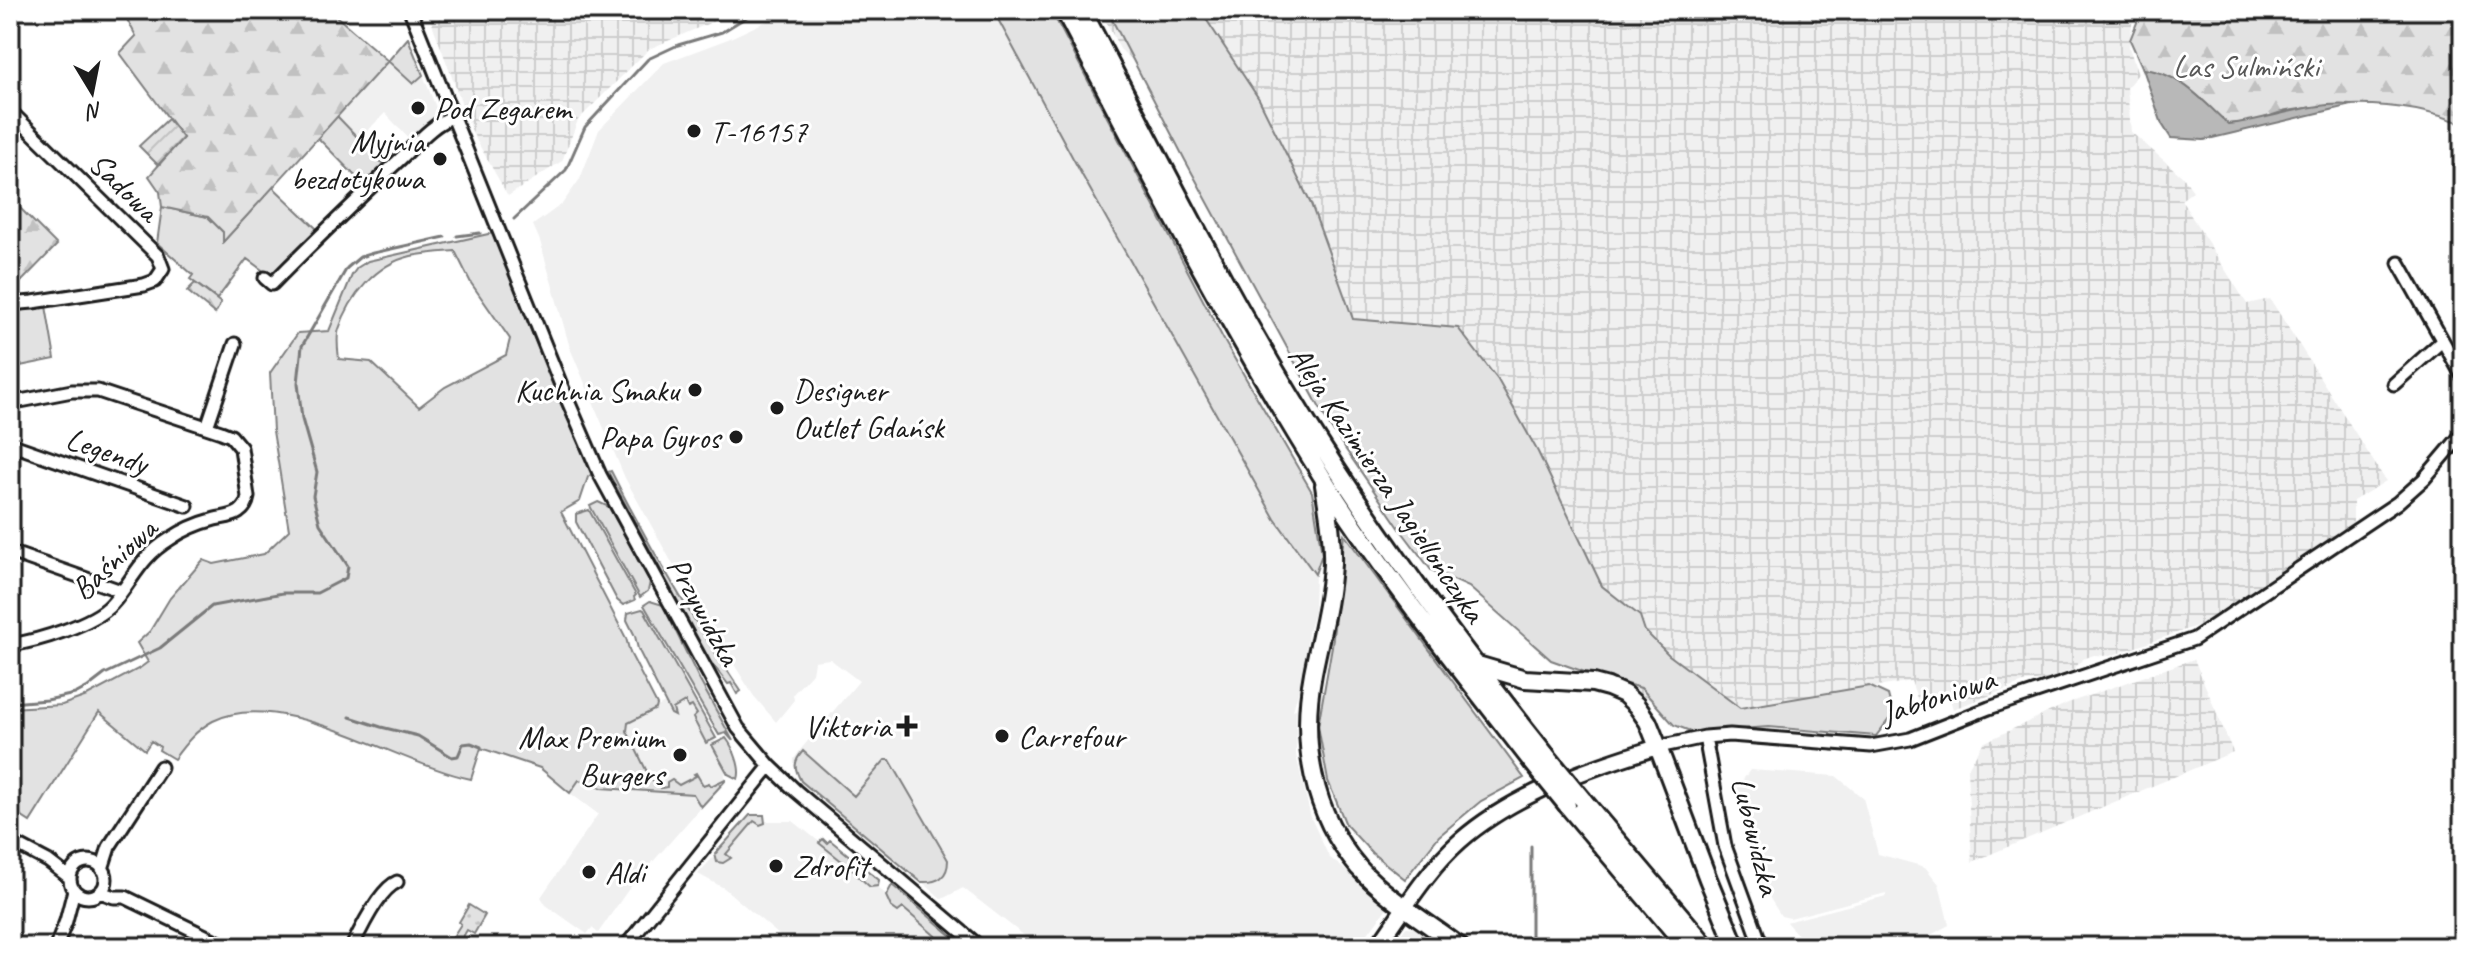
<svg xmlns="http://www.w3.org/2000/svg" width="2473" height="957" viewBox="0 0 2473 957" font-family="Caveat,sans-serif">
<defs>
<pattern id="industrial-grid" width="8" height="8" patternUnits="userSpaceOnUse" patternTransform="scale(2)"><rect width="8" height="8" fill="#f0f0f0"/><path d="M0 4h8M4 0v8" fill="none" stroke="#cdcdcd"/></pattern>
<pattern id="forest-firs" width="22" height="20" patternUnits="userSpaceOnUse" patternTransform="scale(2)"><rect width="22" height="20" fill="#e2e2e2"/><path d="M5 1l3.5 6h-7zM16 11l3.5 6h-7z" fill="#c1c1c1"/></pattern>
<pattern id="park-dots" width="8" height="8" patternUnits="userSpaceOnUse" patternTransform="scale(2)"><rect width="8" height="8" fill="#e2e2e2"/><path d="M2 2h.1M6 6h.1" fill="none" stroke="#c1c1c1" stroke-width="1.8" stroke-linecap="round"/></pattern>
<pattern id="garden-furrows" width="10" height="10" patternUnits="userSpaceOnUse" patternTransform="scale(2)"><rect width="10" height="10" fill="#e2e2e2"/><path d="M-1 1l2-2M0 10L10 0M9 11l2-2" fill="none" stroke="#c1c1c1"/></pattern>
</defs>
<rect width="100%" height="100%" fill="#fff"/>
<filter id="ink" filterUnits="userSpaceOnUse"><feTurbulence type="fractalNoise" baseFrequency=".0125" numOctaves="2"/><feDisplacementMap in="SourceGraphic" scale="16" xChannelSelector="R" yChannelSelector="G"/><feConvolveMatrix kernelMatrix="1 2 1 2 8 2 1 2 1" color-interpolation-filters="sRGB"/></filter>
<g filter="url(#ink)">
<path fill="#f0f0f0" d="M 791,10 L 993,10 L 1082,175 L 1275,519 L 1315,574 L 1314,612 L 1308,632 L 1304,671 L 1293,710 L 1296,709 L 1296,755 L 1311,818 L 1329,857 L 1389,905 L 1358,947 L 1039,947 L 963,888 L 942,899 L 833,805 L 794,767 L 794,759 L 801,749 L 859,681 L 830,659 L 814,661 L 812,673 L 793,694 L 794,700 L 776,722 L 753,695 L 681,579 L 625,478 L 570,348 L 540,241 L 533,225 L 562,204 L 580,179 L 599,130 L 664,63 L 728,39 Z
M 388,61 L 413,83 L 423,75 L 439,115 L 411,141 L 385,113 L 359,139 L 337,116 Z
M 684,693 L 725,757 L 725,781 L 694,795 L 701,807 L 628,890 L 598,933 L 592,928 L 587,934 L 546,905 L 541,897 L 598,814 L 570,793 L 579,780 L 602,788 L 619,727 Z
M 1750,770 L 1836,776 L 1863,798 L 1878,854 L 1925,867 L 1939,884 L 1949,925 L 1909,947 L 1814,947 L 1795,932 L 1786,922 L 1886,896 L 1886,893 L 1790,918 L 1781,916 L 1756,876 L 1741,819 L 1736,789 Z
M 746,821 L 793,821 L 953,947 L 793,947 L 724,888 L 698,874 Z
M 1406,927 L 1420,928 L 1443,947 L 1392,947 Z"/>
<path fill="url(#industrial-grid)" d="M 427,10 L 740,10 L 649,49 L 578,120 L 562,161 L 508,196 L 473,134 Z
M 1100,10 L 2134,10 L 2129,47 L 2138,74 L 2127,87 L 2131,132 L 2183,177 L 2193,191 L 2181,200 L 2247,304 L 2270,299 L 2386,481 L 2353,501 L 2353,526 L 2208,622 L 2110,656 L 2094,655 L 2083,659 L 2074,669 L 2045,680 L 2026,682 L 1953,709 L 1948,692 L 1918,701 L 1911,681 L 1745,711 L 1683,727 L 1649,700 L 1541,632 L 1138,66 L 1120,49 Z
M 2194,659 L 2233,752 L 1972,862 L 1967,770 L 1983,743 L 2068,703 Z"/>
<path fill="#e2e2e2" stroke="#7f7f7f" stroke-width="2" fill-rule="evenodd" d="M 993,10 L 1051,10 L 1226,344 L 1312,492 L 1322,554 L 1315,574 L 1275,519 L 1082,175 Z
M 1107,10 L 1200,10 L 1259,99 L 1311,204 L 1353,319 L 1458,328 L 1498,380 L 1538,452 L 1602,586 L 1640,616 L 1645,631 L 1669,655 L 1740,708 L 1869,686 L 1888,695 L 1893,714 L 1876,736 L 1769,727 L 1693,732 L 1674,725 L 1641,688 L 1596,676 L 1551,660 L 1469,587 L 1431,570 L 1400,529 L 1329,425 L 1185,160 Z
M 408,38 L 423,75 L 413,84 L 388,61 Z
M 337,116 L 385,166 L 364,185 L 318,138 Z
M 273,187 L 317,229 L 274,273 L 269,275 L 247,259 L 217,299 L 190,279 L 193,275 L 157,243 L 162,207 L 208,217 L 223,232 L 224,241 Z
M 493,233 L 549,376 L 592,474 L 588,477 L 580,501 L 561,512 L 626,638 L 630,653 L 657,705 L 656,709 L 628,723 L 627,731 L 651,780 L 660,785 L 661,788 L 667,787 L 667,783 L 672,780 L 679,785 L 696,776 L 694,774 L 696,773 L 703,785 L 709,783 L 711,786 L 725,779 L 725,781 L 701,807 L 693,794 L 602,788 L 579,780 L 570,793 L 540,768 L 481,748 L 471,779 C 400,765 281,686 213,721 C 196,730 185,744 174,759 L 159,750 L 160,747 L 151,741 L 145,750 L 99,712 L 30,822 L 10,809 L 10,708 L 62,705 L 87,696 L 140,668 L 148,662 L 137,643 L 150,631 L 170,598 L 203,560 L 214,564 L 264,554 L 289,530 L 273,431 L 270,373 L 298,333 L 329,331 L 352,275 L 357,268 L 368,261 ZM 455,251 L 471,283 L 510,339 L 506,355 L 445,387 L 419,407 L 371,362 L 339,359 C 338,350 336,338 339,329 C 350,296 376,264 411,256 C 425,253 441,252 455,251 Z
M 46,306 L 55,359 L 20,366 L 11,311 Z
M 611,471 C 649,547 693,621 741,691 L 737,694 L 731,683 L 728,684 L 710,661 L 608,472 Z
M 598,502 L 609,507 L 650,582 L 648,591 L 640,597 L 590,506 Z
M 589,510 L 636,595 L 634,597 L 635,600 L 623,605 L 617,600 L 576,522 L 576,514 Z
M 1344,534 L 1524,778 L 1481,801 L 1439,836 L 1405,879 L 1372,853 L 1346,825 L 1328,781 L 1318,726 L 1332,646 Z
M 650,601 L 663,605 L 700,681 L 733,741 L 726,733 L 719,735 L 644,605 Z
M 642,609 L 644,610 L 716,738 L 706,743 L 693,718 L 697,714 L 692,706 L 688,708 L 685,702 L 673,709 L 675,716 L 671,714 L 638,649 L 635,636 L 627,620 L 628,613 Z
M 726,738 C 733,747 742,768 738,779 L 728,774 L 712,745 Z
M 803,751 L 854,796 L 885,760 L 890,760 L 948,860 C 948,877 938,883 921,882 L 801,781 C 794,768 793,762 803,751 Z
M 750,815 L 764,815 L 765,823 L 760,825 L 754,821 L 726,854 L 731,858 L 723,863 L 717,862 L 715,854 Z
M 823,839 L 827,843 L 830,840 L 879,880 L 878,886 L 870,887 L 857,875 L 858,874 L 819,843 Z
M 892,885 L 965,947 L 948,947 L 903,908 L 898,912 L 891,907 L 886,896 Z"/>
<path fill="url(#forest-firs)" stroke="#7f7f7f" stroke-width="2" d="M 122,10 L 329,10 L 388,61 L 223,242 L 223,232 L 208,217 L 162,207 L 160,192 L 149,176 L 183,138 L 120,53 L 136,36 Z
M 2142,10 L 2463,10 L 2463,124 C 2408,101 2346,101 2287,111 C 2275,113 2264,119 2252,122 C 2244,123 2236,123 2227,124 C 2202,100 2180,73 2143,69 L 2130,40 Z
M 10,198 L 57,245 L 18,285 L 10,277 Z
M 195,283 L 221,303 L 215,314 L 187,291 Z"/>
<path fill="url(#park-dots)" stroke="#7f7f7f" stroke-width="2" d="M 469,905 L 485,915 L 474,934 L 467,930 L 457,947 L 443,947 L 447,946 L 461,924 L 459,922 Z"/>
<path fill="url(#garden-furrows)" stroke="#7f7f7f" stroke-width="2" d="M 168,119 L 183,138 L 158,165 L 139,146 Z"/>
<path fill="#b8b8b8" stroke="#7a7a7a" stroke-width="2" d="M 2143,69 C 2180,73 2202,100 2228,124 C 2269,120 2310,101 2352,105 L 2204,140 L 2171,138 L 2162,124 Z"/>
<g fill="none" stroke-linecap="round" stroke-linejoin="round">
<path stroke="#7a7a7a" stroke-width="3" d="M 514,219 L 566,170 L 585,127 L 648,59 L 678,45 L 722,32 L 758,10
M 457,236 L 480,233
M 10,703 L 47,700 L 75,694 L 88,687 L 105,674 L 160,648 L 212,606 L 283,593 L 317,593 L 346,578 L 348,566 L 320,524 L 313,496 L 317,472 L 302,419 L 298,383 L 302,346 L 347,268 L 360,257 L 373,253 L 445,237
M 350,717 L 381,727 L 418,736 L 452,757 L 458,756 L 463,744 L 471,743 L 481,747
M 1527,947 L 1531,942 L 1531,846"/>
<defs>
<path id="minor" d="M 410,10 L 561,385 L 600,475 L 738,728 L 770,766 L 796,791 L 980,947
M 10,111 L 158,256 L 163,269 L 155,281 L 144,285 L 33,302 L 10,304
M 2399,263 L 2463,377
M 265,278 L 272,284 C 313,242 354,203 396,163 C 413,148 432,123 453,117
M 2394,384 L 2442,341
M 10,403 L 72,391 L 98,391 L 221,432 L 231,436 L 241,448 L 248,497 C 247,503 245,508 239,512 C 232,517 223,517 215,519 C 200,523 183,530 170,539 C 139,558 134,579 112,604 C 94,624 38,641 10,645
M 207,427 L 235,344
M 10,444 L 187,506
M 10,552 L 121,591
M 1705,737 L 1725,846 L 1762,947
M 1658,747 L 1705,737 L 1730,735 L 1871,746 L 1910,739 L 1989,708 L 2194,639 L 2397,503 L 2424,479 L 2463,433
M 10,841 L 48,861 L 70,878
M70 879a18 18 0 1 1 36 0a18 18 0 1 1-36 0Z
M 102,869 L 109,847 L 161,767
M 100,892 L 114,897 L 125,897 L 228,947
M 56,947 L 66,921 L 74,890
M 352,947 C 360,930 380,889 397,882
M 625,947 L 770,766"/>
<path id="major" d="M 1377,947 C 1403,911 1427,870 1460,841 C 1513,794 1592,767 1658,747"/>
<path id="highway" d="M 1064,10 C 1146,167 1229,328 1323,478 C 1386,578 1460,669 1532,762
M 1082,10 C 1160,158 1234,310 1325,451 C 1393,557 1468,657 1546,755
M 1324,485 C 1328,511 1333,538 1332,564 C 1330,601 1320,637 1313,673 C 1300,742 1312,813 1359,868 C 1387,899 1427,922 1460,947
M 1474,664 L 1525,679 L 1593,683 L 1608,687 L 1624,694 L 1636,705 L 1648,722 L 1658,747 L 1708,879 L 1736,947
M 1583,800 L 1707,947
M 1567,805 L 1687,947"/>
</defs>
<use href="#minor" stroke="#1c1c1c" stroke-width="17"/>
<use href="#major" stroke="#1c1c1c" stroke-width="20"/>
<use href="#highway" stroke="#1c1c1c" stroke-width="22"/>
<use href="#minor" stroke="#fff" stroke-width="11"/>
<use href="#major" stroke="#fff" stroke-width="14"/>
<use href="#highway" stroke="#fff" stroke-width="16"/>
<defs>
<path id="highway-bridge" d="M 1546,755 L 1583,800
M 1532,762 L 1567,805"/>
</defs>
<use href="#highway-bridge" stroke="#1c1c1c" stroke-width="22" stroke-linecap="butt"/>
<use href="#highway-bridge" stroke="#fff" stroke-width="16"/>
</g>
</g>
<g fill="#1c1c1c" stroke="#fff" stroke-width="3">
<circle cx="418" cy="108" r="8"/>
<circle cx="694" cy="131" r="8"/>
<circle cx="440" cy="159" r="8"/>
<circle cx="695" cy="390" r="8"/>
<circle cx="777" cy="408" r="8"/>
<circle cx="736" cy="437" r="8"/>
<path d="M903 714h8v8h8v8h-8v8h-8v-8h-8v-8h8z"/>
<circle cx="1002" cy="736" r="8"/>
<circle cx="680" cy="755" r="8"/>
<circle cx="776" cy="866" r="8"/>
<circle cx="589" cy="872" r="8"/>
</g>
<g text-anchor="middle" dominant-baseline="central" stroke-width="6" stroke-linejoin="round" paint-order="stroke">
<g font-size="32" fill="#575757" stroke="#fff">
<text x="2246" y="66">Las Sulmiński</text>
</g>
<g font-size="32" fill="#1c1c1c" stroke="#fff" text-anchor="start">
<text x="434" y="108">Pod Zegarem</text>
<text x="710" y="131">T-16157</text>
<text x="424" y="141" text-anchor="end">Myjnia<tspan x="424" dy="37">bezdotykowa</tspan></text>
<text x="679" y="390" text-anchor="end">Kuchnia Smaku</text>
<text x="793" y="390">Designer<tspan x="793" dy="37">Outlet Gdańsk</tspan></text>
<text x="720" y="437" text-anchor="end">Papa Gyros</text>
<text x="891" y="726" text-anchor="end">Viktoria</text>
<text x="1018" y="736">Carrefour</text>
<text x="664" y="737" text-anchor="end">Max Premium<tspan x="664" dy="37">Burgers</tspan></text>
<text x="792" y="866">Zdrofit</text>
<text x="605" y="872">Aldi</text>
</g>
<g font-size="32" fill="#1c1c1c" stroke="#fff">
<text transform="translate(124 187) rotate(44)">Sadowa</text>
<text transform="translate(107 451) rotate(19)">Legendy</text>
<text transform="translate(1387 484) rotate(56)">Aleja Kazimierza Jagiellończyka</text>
<text transform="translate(114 559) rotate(-43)">Baśniowa</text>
<text transform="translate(704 611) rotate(61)">Przywidzka</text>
<text transform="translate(1938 696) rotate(-18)">Jabłoniowa</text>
<text transform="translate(1756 836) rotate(76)">Lubowidzka</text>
</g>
</g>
<rect width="2473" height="957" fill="none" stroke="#fff" stroke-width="40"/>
<rect x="20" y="20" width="2433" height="917" fill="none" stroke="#1c1c1c" stroke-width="3" filter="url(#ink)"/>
<g transform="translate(92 92) rotate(170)" stroke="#ffffff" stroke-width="6" paint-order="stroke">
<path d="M0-6L14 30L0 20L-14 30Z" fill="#1c1c1c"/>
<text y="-12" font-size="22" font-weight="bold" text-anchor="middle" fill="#1c1c1c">N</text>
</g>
</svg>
